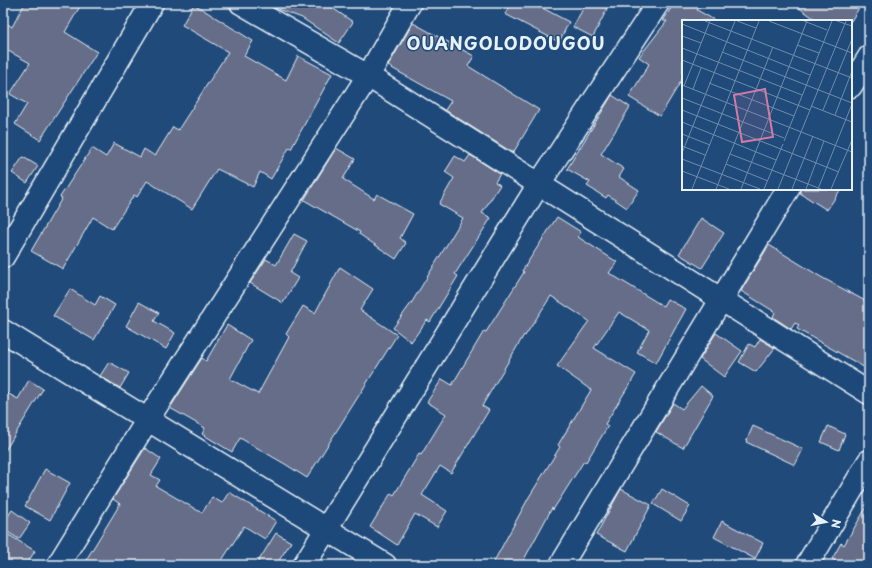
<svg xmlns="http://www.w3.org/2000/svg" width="872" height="568" viewBox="0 0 872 568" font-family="'Playpen Sans',sans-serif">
<rect width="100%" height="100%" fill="#1f4a7a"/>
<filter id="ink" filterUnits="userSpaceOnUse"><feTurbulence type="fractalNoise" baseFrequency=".025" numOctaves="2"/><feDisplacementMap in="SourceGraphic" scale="8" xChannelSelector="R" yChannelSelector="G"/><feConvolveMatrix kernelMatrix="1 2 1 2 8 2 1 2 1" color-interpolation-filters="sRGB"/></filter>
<g filter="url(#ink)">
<path fill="#656d89" stroke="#e8f1f8" d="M 25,3 L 82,3 L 65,32 L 97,52 L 40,140 L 15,124 L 27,104 L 10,94 L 30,63 L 3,48 L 3,21 L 12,27 Z
M 267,3 L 325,3 L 353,22 L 339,43 L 302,18 L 275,8 Z
M 512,3 L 533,3 L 569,22 L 559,42 L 505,14 Z
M 586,3 L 596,3 L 607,9 L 593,37 L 573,27 Z
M 674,3 L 702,3 L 697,10 L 716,21 L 683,21 L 683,78 L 660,116 L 629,97 L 649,64 L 639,57 L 667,21 L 663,21 Z
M 792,3 L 862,3 L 851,21 L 818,21 Z
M 194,4 L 253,41 L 244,56 L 286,80 L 298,56 L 332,74 L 291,149 L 289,148 L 271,179 L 260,172 L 253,187 L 217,169 L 192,209 L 147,181 L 137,197 L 134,195 L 112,229 L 93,217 L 63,269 L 31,251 L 62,198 L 60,197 L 92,148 L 106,157 L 114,143 L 140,157 L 144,149 L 155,156 L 173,127 L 178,130 L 228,52 L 182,25 Z
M 413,23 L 474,56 L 468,66 L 539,110 L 513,153 L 445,110 L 451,101 L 388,66 Z
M 612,95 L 630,107 L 601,154 L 624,169 L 619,177 L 639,190 L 627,208 L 608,195 L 606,198 L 587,186 L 590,182 L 567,169 Z
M 336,148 L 355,159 L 343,179 L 374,199 L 377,194 L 413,214 L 400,238 L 406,243 L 396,259 L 359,234 L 360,232 L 304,200 Z
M 470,155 L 500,174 L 495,182 L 500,185 L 482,213 L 491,218 L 455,274 L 458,276 L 430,322 L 427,320 L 411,342 L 393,328 L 412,302 L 463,218 L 439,204 L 454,178 L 445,172 L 455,156 L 465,162 Z
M 23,157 L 38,166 L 27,183 L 12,173 Z
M 800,189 L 841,189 L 827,210 L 800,193 Z
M 557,217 L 581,232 L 578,237 L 617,262 L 609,273 L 663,306 L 667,299 L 686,309 L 656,363 L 637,352 L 649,330 L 619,312 L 594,348 L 636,374 L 605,424 L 608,426 L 586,462 L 584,461 L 553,510 L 552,508 L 521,565 L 492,565 L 529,497 L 560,447 L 558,445 L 591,390 L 557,366 L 589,321 L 551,296 L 525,336 L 524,335 L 482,406 L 489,410 L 451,473 L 440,466 L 422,495 L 447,511 L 437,527 L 415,514 L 397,545 L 370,527 L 391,493 L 394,495 L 419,454 L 421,455 L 446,414 L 427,402 L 442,379 L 452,385 L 484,331 L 486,332 L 524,272 L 522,271 Z
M 701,218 L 724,233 L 702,268 L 679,254 Z
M 294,234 L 307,241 L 290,273 L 298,278 L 283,303 L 250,283 L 266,259 L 276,265 Z
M 769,245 L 821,277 L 869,303 L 869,370 L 797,329 L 799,325 L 795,323 L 791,329 L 773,317 L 775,312 L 741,291 Z
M 340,267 L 373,289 L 360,310 L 397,335 L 307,478 L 285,464 L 240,438 L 232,452 L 202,434 L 205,428 L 170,408 L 202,358 L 206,361 L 227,325 L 251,340 L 230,379 L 258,394 L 289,337 L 286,334 L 303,306 L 315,313 Z
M 70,289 L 95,305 L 100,296 L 115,305 L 94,340 L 53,316 Z
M 139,302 L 159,313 L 154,321 L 175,333 L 166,349 L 126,326 Z
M 716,333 L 742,351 L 724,377 L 700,359 Z
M 760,339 L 775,348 L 756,372 L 739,362 L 749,344 L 755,347 Z
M 109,362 L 129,373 L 120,388 L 100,376 Z
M 29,380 L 43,389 L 3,454 L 3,391 L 18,399 Z
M 701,386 L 713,396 L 683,448 L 656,432 L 673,403 L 682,409 Z
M 753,426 L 803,449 L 795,465 L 746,442 Z
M 828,426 L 845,434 L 839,450 L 821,442 Z
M 145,448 L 161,459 L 151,475 L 160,480 L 156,486 L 202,513 L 212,497 L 222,503 L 229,492 L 276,521 L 265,539 L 244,526 L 219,565 L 83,565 L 120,504 L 113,499 Z
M 45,469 L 70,483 L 50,520 L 25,506 Z
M 621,489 L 651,505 L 627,551 L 596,535 Z
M 662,489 L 690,506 L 681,521 L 653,504 Z
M 869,503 L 869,565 L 841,565 L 832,559 L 841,543 L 844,545 Z
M 12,510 L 30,523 L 19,539 L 3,529 L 3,524 Z
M 722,521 L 763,543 L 755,559 L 714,537 Z
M 276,533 L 291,542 L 276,565 L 256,565 Z
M 9,535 L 35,551 L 26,565 L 3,565 L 3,544 Z"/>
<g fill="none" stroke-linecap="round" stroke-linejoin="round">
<defs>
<path id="minor" d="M 241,3 L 368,76 L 869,393
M 851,86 L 869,57
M 3,257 L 152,3
M 3,331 L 385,565
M 58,565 L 148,419 L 368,76 L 410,3
M 304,565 L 539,184 L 658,3
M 561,565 L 788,189
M 807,565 L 869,461"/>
</defs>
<use href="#minor" stroke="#e8f1f8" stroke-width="25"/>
<use href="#minor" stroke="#1f4a7a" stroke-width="22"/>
</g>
</g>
<g text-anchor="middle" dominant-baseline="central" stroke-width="3" stroke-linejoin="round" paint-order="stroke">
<g font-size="17" font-weight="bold" letter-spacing="1" fill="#e8f1f8" stroke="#1f4a7a">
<text x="506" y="43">OUANGOLODOUGOU</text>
</g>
</g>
<g transform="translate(682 20)">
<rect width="170" height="170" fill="#1f4a7a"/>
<path fill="none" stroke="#6f8dac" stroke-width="1" d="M 23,1 L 170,58M 55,1 L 74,8M 87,1 L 170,33M 122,1 L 145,10M 155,1 L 170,6M 0,4 L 128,55M 0,16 L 19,23M 115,25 L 137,33M 0,28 L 120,75M 40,32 L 170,83M 0,40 L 128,90M 27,63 L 112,96M 0,65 L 170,132M 2,66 L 28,1M 11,69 L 19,48M 0,78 L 102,118M 129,86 L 170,102M 0,90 L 157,152M 141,90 L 170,19M 153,95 L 170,51M 0,102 L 94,140M 0,114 L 28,125M 102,121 L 150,1M 0,126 L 23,135M 0,133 L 53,1M 48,134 L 139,169M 0,139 L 78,169M 44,144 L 86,161M 0,151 L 47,169M 10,169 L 77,1M 34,169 L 91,27M 59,169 L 125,1M 82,169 L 101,124M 96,169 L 164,1M 110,169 L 131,116M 124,169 L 142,121M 136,169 L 170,84M 149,169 L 170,120"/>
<path fill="#d37aa2" fill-opacity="0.15" stroke="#d37aa2" stroke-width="2" d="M 83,69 L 91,117 L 60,122 L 52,75 Z"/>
<rect width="170" height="170" fill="none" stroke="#e8f1f8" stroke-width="2"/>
</g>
<rect width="872" height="568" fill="none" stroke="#1f4a7a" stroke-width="16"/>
<rect x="8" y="8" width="856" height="552" fill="none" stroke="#e8f1f8" stroke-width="1.5" filter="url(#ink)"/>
<g transform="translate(826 522) rotate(100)" stroke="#1f4a7a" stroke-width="3" paint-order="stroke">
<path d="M0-3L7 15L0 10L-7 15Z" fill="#e8f1f8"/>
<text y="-6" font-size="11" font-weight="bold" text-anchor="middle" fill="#e8f1f8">N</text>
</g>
</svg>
